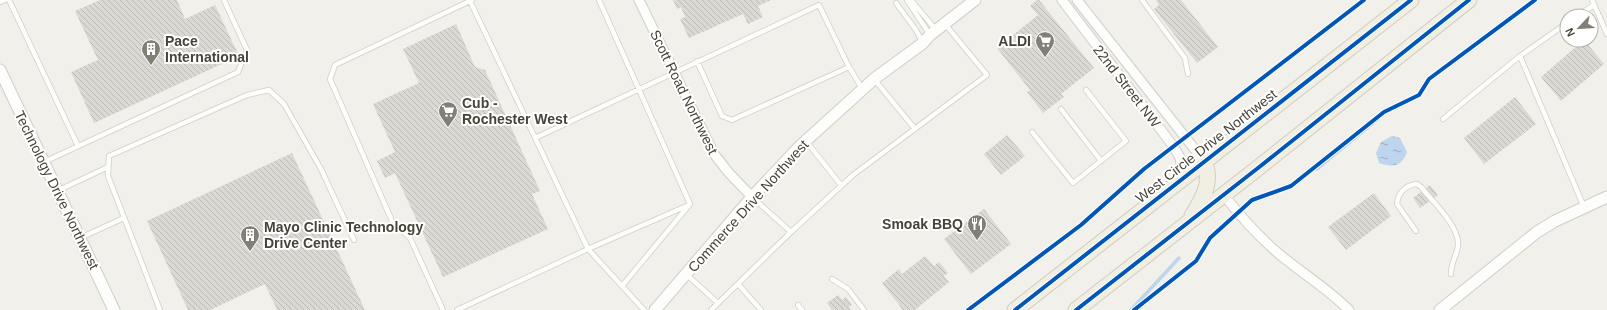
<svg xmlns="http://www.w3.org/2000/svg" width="1607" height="310" viewBox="0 0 1607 310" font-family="Helvetica,sans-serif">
<defs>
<pattern id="water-ripples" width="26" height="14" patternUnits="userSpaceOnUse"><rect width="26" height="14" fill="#bdd5ed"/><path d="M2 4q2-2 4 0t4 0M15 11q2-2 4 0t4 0" fill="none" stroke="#9baec1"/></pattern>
<pattern id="building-back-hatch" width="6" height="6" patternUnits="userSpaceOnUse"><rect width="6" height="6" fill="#dbd9d3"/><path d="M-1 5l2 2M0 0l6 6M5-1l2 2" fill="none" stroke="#bdbbb6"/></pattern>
</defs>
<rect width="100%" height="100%" fill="#f1f0eb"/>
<path fill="url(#water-ripples)" d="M 1392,136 L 1400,138 L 1407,152 C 1402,166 1393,168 1379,163 L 1376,153 L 1381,142 Z"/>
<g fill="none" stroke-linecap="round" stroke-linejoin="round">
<path stroke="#bdd5ed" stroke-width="3.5" d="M 1317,169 L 1378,119
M 1131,310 L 1179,258"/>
</g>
<path fill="url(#building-back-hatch)" d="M 100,0 L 177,0 L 185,19 L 215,5 L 239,56 L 94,123 L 71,72 L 98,60 L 75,11 Z
M 673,0 L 771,0 L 758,6 L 763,17 L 748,24 L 743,14 L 689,38 L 680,19 L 685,17 L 681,7 L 677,9 Z
M 1037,0 L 1039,0 L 1094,68 L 1061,94 L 1064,97 L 1043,113 L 1027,92 L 1030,90 L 997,48 L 1038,15 L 1030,6 Z
M 1156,0 L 1181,0 L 1218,47 L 1197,63 L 1154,9 L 1159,5 Z
M 456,24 L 475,67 L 485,70 L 540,191 L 532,194 L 548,229 L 443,277 L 395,173 L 385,178 L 377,161 L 395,152 L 373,104 L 419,83 L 403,49 Z
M 1584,40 L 1604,64 L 1561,101 L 1541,77 Z
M 1515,97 L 1536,124 L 1484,164 L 1464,138 Z
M 1007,135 L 1025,156 L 1001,175 L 984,154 Z
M 292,153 L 365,310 L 277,310 L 265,284 L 210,310 L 188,310 L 147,221 Z
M 1430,185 L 1438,195 L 1420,208 L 1413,198 Z
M 1374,193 L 1391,216 L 1346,250 L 1328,227 Z
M 984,209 L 1011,244 L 971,274 L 944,239 Z
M 925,256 L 934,266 L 939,262 L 948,273 L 944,276 L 949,282 L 915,310 L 903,310 L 882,283 L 899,269 L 902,274 Z
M 838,295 L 842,300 L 846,297 L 852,305 L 849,307 L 851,310 L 832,310 L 827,303 Z"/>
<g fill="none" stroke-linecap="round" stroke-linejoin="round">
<defs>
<path id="service" d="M 9,0 L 78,146
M 472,0 L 470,1 L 588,249 L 644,310
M 599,0 L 690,204 L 622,286
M 907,0 L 930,35
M 911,0 L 936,30
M 1142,0 L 1185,58 L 1188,74
M 1592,0 L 1607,34
M 0,2 L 5,0
M 896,3 L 916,30 L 923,43
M 1577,16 L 1594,5
M 1520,56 L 1584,207
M 697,61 L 722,116 L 732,120 L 849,67
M 874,79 L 915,129
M 1061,109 L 1101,161
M 1443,119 L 1520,56 L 1567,23
M 1032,132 L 1073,183 L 1126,141 L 1086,90
M 535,138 L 819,5 L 849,67 L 863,90
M 806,141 L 841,185
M 44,162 L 238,72 L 247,50 L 224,0
M 57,191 L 108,167
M 752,197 L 791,232
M 1416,231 L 1397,204 C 1398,192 1406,185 1417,184 L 1421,187 C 1432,201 1459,226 1458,244 C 1458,254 1451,261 1451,274
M 80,238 L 124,218
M 686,274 L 718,303
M 832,279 L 848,289 L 864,310
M 738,284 L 761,310
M 798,305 L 802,310
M 160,310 L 108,176 L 109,156 L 247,95 L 269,90 L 284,104 L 321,169 L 354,240
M 443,310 L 410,238 L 392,221 L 330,79 L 335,65 L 470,1
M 457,310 L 588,249 L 689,205
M 711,310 L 791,232 L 853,175 L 987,75 L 945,24"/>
<path id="minor" d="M 639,0 L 714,154 L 729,173 L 752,197
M 1062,0 L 1174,147 L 1180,158 L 1184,177
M 1077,0 L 1204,161
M 1224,195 C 1240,216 1258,236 1279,254 C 1302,273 1328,289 1349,310"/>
<path id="tertiary" d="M 0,70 L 114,310
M 655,310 L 752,197 L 800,146 L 874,79 L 923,43 L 930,35 L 975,0
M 1440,310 L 1537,232 L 1555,221 L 1607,197"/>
<path id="primary" d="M 1192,216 C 1203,198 1213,182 1204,161
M 1015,310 L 1411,0
M 1076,310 L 1258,168 L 1469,0"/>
</defs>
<use href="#service" stroke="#cfcec8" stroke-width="6"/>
<use href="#minor" stroke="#cfcec8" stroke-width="11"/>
<use href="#tertiary" stroke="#cfcec8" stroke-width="13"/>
<use href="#primary" stroke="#d3ceba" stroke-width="17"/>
<use href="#service" stroke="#fdfdfc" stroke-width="4.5"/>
<use href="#minor" stroke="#fdfdfc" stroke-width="9"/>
<use href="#tertiary" stroke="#fdfdfc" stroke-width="11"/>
<use href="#primary" stroke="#f1efe4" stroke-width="15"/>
<defs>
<path id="cycleway" d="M 968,310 L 1081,225 L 1144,169 L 1364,0
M 1015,310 L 1411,0
M 1076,310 L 1258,168 L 1469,0
M 1134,310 L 1196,261 L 1210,238 L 1252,200 L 1291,186 L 1384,112 L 1419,95 L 1429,79 L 1535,0"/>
</defs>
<use href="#cycleway" stroke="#fff" stroke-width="6"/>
<use href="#cycleway" stroke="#0057b8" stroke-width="4"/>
</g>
<defs>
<symbol id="supermarket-pin" viewBox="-11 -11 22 30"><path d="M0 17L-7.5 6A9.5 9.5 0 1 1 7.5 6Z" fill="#828076" stroke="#fff"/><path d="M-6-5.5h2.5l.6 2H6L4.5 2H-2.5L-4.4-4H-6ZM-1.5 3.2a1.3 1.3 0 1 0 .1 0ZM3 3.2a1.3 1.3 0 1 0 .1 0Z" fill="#fff"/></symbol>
<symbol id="building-pin" viewBox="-11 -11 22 30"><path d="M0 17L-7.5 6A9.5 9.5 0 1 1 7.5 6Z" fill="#828076" stroke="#fff"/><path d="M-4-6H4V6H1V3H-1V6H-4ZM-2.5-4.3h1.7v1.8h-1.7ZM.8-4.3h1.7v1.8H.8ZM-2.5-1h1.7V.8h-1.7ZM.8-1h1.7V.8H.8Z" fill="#fff"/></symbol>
<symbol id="restaurant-pin" viewBox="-11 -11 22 30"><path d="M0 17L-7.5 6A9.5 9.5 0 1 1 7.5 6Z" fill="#828076" stroke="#fff"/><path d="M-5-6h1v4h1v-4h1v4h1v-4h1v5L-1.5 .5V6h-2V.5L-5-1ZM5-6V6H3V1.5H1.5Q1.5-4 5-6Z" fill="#fff"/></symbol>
</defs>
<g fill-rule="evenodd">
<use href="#supermarket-pin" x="1034" y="30" width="22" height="30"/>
<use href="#building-pin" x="140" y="38" width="22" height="30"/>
<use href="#supermarket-pin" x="437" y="100" width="22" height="30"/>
<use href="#restaurant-pin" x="966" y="213" width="22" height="30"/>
<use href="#building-pin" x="239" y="224" width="22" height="30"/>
</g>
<g text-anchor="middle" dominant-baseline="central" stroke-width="4" stroke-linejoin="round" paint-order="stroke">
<g font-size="14" font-weight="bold" fill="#474337" stroke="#fff" text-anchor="start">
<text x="165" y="41">Pace<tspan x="165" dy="16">International</tspan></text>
<text x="1031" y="41" text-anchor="end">ALDI</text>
<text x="462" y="103">Cub -<tspan x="462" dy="16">Rochester West</tspan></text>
<text x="963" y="224" text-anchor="end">Smoak BBQ</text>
<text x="264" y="227">Mayo Clinic Technology<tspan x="264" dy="16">Drive Center</tspan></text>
</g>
<g font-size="14" fill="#474337" stroke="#fff">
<text transform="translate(1127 86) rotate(52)">22nd Street NW</text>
<text transform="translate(684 92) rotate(64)">Scott Road Northwest</text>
<text transform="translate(1206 146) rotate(-38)">West Circle Drive Northwest</text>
<text transform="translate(57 190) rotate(64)">Technology Drive Northwest</text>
<text transform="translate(748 206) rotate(-48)">Commerce Drive Northwest</text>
</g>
</g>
<g transform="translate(1579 28) rotate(245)"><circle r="19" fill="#ffffff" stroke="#b5b4af"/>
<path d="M0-3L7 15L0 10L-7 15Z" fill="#828076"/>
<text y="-6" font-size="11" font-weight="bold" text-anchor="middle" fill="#474337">N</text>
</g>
</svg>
